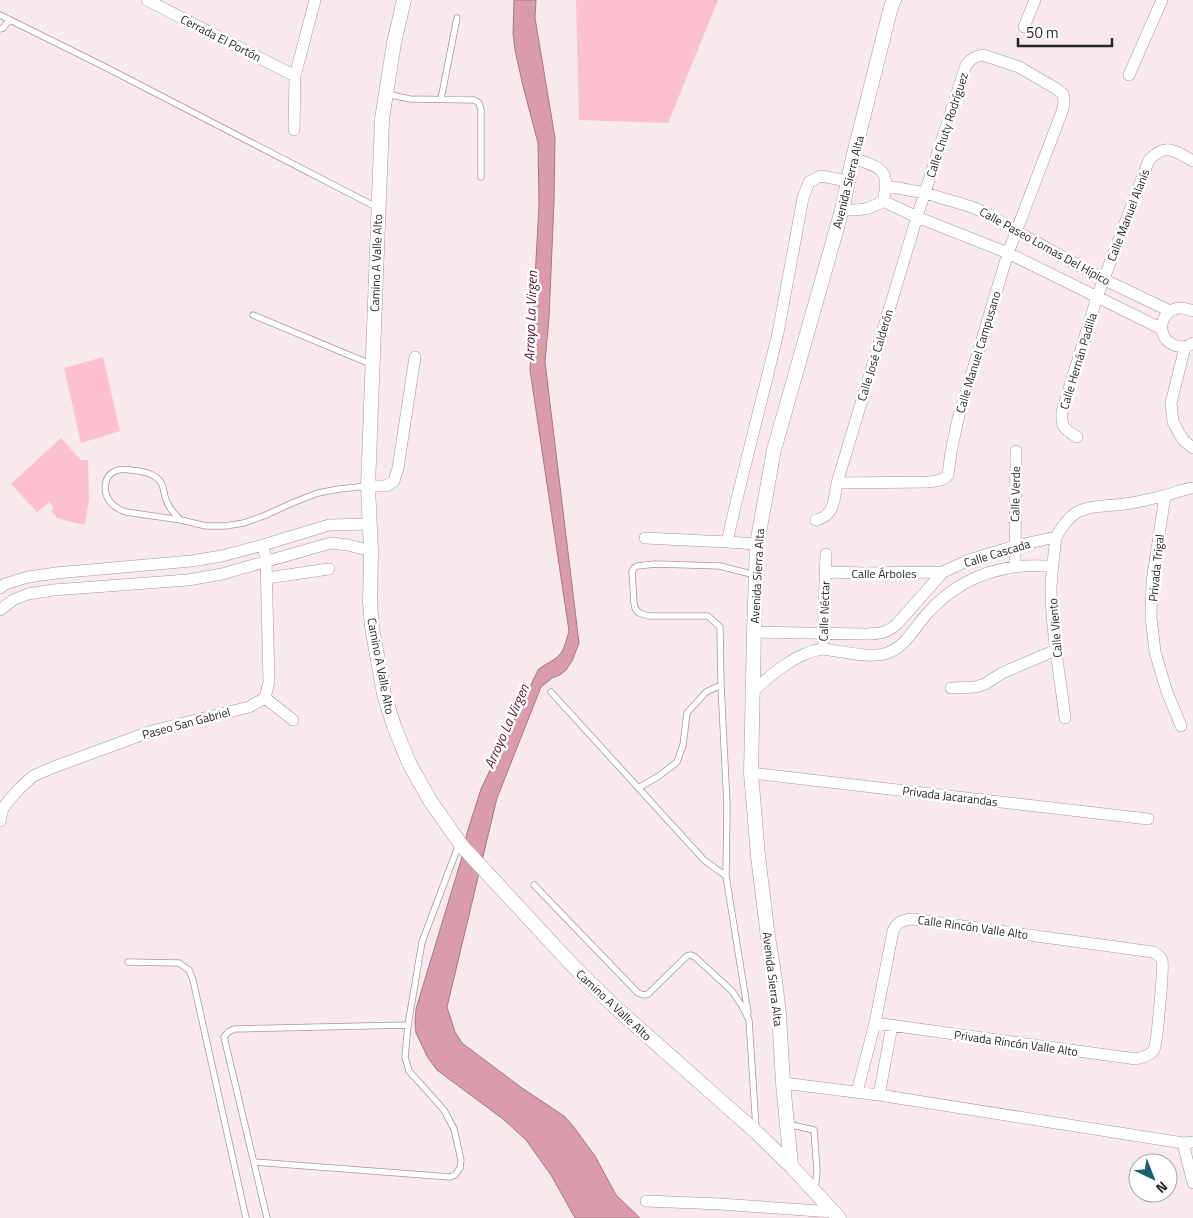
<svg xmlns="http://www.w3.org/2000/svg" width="1193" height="1218" viewBox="0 0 1193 1218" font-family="'Titillium Web',sans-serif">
<rect width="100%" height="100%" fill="#f7e9ec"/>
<path fill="#fcc0ce" d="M 576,0 L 718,0 L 668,123 L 579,120 Z
M 103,357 L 120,431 L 81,443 L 64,368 Z
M 61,438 L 81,460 L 88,460 L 89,499 L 85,524 L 75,523 L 57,518 L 51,511 L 54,508 L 49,502 L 37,512 L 11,484 Z"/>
<path fill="#da9bab" stroke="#a67883" d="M 514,0 L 536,0 L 535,18 L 555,138 L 554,202 L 549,318 L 545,362 L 579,643 L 572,661 L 566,670 L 560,675 L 552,678 L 541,687 L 497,798 L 447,1007 L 455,1032 L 462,1043 L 522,1088 L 564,1116 L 573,1126 L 595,1156 L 616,1195 L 640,1218 L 575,1218 L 551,1175 L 526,1140 L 503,1119 L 437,1070 L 428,1058 L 416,1033 L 415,1023 L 416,1009 L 462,857 L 467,833 L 481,789 L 538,670 C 543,665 549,663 555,659 C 564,653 566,641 569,631 L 530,370 L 539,205 L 538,143 L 523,86 L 515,50 L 513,33 Z"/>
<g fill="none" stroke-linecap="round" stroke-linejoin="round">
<defs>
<path id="service" d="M 0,15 L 107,68 L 378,208
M 0,29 L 3,28 L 9,20
M 386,94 L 410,99 L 474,100 L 479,103 L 481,110 L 481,177
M 441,99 L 457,18
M 253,315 L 373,365
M 181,520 C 175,515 170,509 167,502 C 163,495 165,486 159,480 C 154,474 145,472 138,471 C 130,470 122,468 115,471 C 102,477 103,495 112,504 C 116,508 120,510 126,512 L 181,520 L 206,526 L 225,526 L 244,523 L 266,515 L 292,503 L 318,493 L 339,489 L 368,486
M 551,692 L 704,860 L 726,876 L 748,1013
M 638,788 L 659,776 L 677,762 L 683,745 L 687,713 L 706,692 L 721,685
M 726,876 L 727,805 L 721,685 L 720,627 L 708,616 L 649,616 L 639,613 L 635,608 L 634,603 L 632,572 L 634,568 L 637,566 L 656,564 L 720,566 L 755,575
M 534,885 L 638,993 L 644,995 L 648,994 L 687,956 L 691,955 L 695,957 L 732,991 L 742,1006 L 749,1020 L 756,1128
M 128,962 L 179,963 L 189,970 L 193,980 L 246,1218
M 787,1124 L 814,1130 L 817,1171 L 815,1190
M 254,1162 L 450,1177 L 455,1175 L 460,1168 L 461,1160 L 454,1129 L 444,1110 L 409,1071 L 405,1057 L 408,1025 L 422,942 L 459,844
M 267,1218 L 224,1037 L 228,1032 L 234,1029 L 408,1025"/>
<path id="minor" d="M 147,0 L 295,76
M 1024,27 L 1035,0
M 1129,75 L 1162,0
M 294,130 L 295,76 L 315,0
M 887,186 L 925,193 L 972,207 L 990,215 L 1016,231 L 1103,279 L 1170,311
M 883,201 L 917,217 L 1008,253 L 1162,329
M 842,210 C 860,210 867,211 883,201 C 891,169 881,168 853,158
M 1193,311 C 1164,297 1150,335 1174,345 C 1181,348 1187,347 1193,343
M 1185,347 L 1171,403 L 1173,422 L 1183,440 L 1193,448
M 1077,437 C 1064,429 1061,427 1062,412 L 1097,297 L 1149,160 C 1166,142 1175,151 1193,161
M 368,486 L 386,486 L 394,481 L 398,468 L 415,357
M 1165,496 L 1152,582 L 1151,617 L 1155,652 L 1167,692 L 1181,726
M 816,520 C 835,516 834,499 837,483 L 917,217 L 966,65 C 971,59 975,56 983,55 L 1019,67 L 1055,88 L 1063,94 L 1064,102 L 1063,109 L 1008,253 L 958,419 L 951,452 L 948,475 C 943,481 935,481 928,482 L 837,483
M 1056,537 C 1054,553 1052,570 1051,587 C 1051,631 1060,675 1065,718
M 645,538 L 727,542
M 757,544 L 727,542 L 734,511 L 778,333 L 803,198 L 809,182 L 821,176 L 848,181
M 1015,566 L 1016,451
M 825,572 L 865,573 L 943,572
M 267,578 L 329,569
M 0,588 L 5,584 L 28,577 L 56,573 L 191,561 L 222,556 L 263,545 L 329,525 L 370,524
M 0,610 L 13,600 L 28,594 L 53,590 L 188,580 L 222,574 L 331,543 L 348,545 L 371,551
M 754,632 L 866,634 C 878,634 887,633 897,624 L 943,572 L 969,560 L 1015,546 L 1056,537 C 1062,527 1068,517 1079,511 C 1093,505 1110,506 1125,504 C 1138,502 1151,499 1163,496 C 1173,494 1183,489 1193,488
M 823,640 L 826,554
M 951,688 L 975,687 L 985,684 L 1002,673 L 1056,650
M 753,691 C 772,674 796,653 822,649 C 840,651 872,659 887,653 C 904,648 914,629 925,616 C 948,589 979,572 1014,567 C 1026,565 1040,566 1052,566
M 265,698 L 293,720
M 751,773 L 1148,819
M 0,821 L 3,808 L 10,799 L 20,788 L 33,776 L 54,767 L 152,731 L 249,707 L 265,698 L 269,682 L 266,561 L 263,545
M 783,1083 L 879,1095 L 1183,1143 L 1193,1142
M 857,1092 L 875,1023 L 893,931 C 897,922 902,920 912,919 L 1153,952 C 1157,954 1160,956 1162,960 C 1164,967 1157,1043 1154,1050 C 1150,1056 1142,1057 1136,1059 L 875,1023
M 879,1095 L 892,1026
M 1183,1143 L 1193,1183
M 646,1201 L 720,1204 L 833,1212"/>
<path id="tertiary" d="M 404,0 L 394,43 L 382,119 L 368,486 L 371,551 L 370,602 L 372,627 L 384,694 L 394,726 L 409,763 L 431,802 L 462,846 L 573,966 L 615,1007 L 756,1132 L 791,1166 L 839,1218
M 791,1166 L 783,1083 L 779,1014 L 775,980 L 768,937 L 758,856 L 751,773 L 754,632 L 757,544 L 774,450 L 842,210 L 853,158 L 891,7 L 894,0"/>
</defs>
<use href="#service" stroke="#a5989b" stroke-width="7"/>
<use href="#minor" stroke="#a5989b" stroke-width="12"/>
<use href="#tertiary" stroke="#a5989b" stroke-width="15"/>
<use href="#service" stroke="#fff" stroke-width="5.5"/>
<use href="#minor" stroke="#fff" stroke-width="11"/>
<use href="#tertiary" stroke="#fff" stroke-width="14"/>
</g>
<g text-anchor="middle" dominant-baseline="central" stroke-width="5" stroke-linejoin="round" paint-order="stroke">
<g font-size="12" fill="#2b2627" stroke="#fff">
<text transform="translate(221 38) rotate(27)">Cerrada El Portón</text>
<text transform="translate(947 125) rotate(-72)">Calle Chuty Rodríguez</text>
<text transform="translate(848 182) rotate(-76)">Avenida Sierra Alta</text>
<text transform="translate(1128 215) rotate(-69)">Calle Manuel Alanís</text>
<text transform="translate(1045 246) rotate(29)">Calle Paseo Lomas Del Hípico</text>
<text transform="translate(376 263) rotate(-88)">Camino A Valle Alto</text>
<text transform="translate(978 352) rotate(-73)">Calle Manuel Campusano</text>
<text transform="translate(875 355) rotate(-73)">Calle José Calderón</text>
<text transform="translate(1078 361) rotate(-73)">Calle Hernán Padilla</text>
<text transform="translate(1015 494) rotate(-89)">Calle Verde</text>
<text transform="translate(997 553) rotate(-17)">Calle Cascada</text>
<text transform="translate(1156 568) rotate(-84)">Privada Trigal</text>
<text x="884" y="573">Calle Árboles</text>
<text transform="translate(757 576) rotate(-87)">Avenida Sierra Alta</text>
<text transform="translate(824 611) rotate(-88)">Calle Néctar</text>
<text transform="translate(1055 628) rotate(-95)">Calle Viento</text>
<text transform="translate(381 666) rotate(79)">Camino A Valle Alto</text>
<text transform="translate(186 723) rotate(-15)">Paseo San Gabriel</text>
<text transform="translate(950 796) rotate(7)">Privada Jacarandas</text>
<text transform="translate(973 927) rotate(8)">Calle Rincón Valle Alto</text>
<text transform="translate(773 979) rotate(83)">Avenida Sierra Alta</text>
<text transform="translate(614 1005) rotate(43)">Camino A Valle Alto</text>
<text transform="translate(1016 1043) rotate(8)">Privada Rincón Valle Alto</text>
</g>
<g font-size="14" font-style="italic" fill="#5c132e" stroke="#fff">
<text transform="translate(530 316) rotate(-88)">Arroyo La Virgen</text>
<text transform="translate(506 726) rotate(-66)">Arroyo La Virgen</text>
</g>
</g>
<g transform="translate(1153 1178) rotate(137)"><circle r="24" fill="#ffffff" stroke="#aaa8a9"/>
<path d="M0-4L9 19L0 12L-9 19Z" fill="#196370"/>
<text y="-8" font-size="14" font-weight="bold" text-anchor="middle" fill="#2b2627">N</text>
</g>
<path d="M1018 38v8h94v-8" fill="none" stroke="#2b2627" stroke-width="2.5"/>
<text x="1026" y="38" font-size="15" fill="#2b2627" stroke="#ffffff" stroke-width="4" paint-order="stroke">50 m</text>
</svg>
